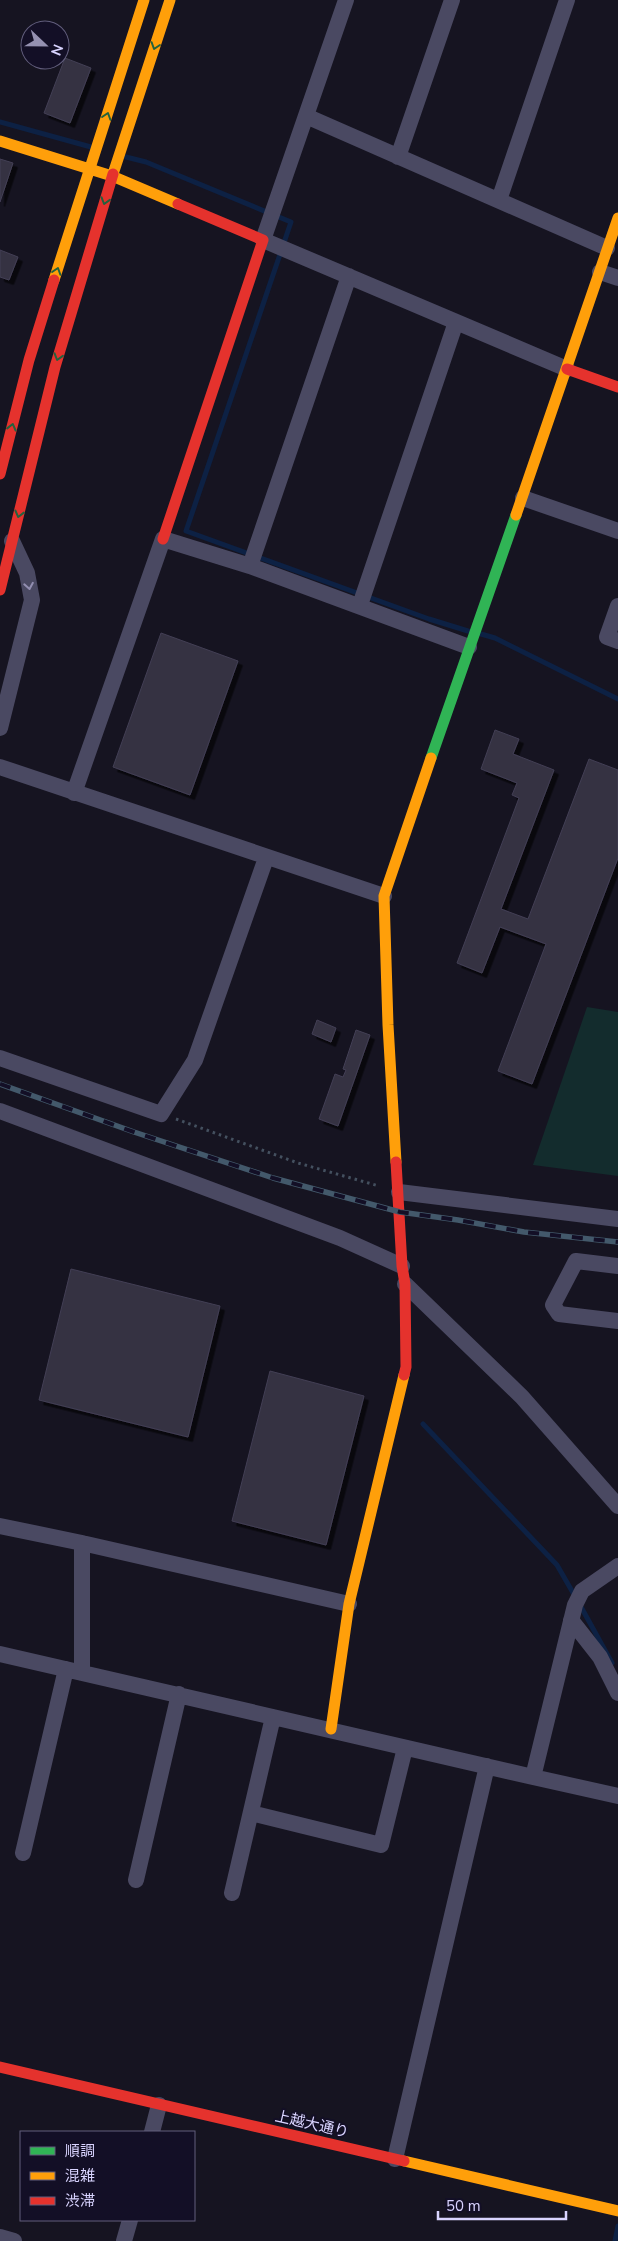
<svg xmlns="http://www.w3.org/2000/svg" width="618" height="2241" viewBox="0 0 618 2241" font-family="'Nunito Sans','Noto Sans JP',sans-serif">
<defs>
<filter id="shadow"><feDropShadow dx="4.5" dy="4.5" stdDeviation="0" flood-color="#0009"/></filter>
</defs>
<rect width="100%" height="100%" fill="#161421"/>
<path fill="#132c2d" d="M 587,1007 L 618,1012 L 618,1176 L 533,1165 Z"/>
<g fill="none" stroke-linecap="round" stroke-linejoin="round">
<path stroke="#0d2144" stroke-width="5" d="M 0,122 L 91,147
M 126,157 L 146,162 L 291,222 L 186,531 L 429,619 L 468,631
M 481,634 L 495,638 L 618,699
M 423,1424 L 557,1565 L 576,1598
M 580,1605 L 612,1663
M 615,2241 L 618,2226"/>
</g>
<path fill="#343243" stroke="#433f54" filter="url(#shadow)" d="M 65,58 L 91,68 L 70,123 L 44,113 Z
M 0,159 L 13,163 L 0,202 Z
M 0,250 L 18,257 L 9,280 L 0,277 Z
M 161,633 L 238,661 L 190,795 L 113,767 Z
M 495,730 L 519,739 L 513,754 L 554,770 L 501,909 L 528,919 L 589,759 L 618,770 L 618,858 L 532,1084 L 498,1071 L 546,944 L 500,927 L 482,973 L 457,963 L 519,798 L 512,795 L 517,783 L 481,769 Z
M 317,1020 L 336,1028 L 331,1042 L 312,1034 Z
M 356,1030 L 370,1035 L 338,1126 L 319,1119 L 335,1074 L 343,1077 L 346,1070 L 343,1069 Z
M 71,1269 L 220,1306 L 188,1437 L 39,1400 Z
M 270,1371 L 364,1396 L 326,1545 L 232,1521 Z"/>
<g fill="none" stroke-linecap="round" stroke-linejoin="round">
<path stroke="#44505f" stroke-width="3" stroke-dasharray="2.5 4" stroke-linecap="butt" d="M 176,1119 L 298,1163 L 379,1186"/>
<path stroke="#4a4962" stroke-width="16" d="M 346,0 L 263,240 L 567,369
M 306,116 L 607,248
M 398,157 L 452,0
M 499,200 L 567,0
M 600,272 L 618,278
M 523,498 L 618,531
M 250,566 L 349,276
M 360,605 L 456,322
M 618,606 L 607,637 L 618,641
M 0,728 L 32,600 L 27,573 L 12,541
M 0,767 L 384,896
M 74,793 L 163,539 L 250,566 L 469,647
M 0,1058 L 161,1114 L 195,1060 L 266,858
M 0,1111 L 340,1238 L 402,1266
M 399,1192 L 618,1219
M 618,1266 L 576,1261 L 553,1305 L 559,1314 L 618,1321
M 405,1284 L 522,1397 L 618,1506
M 0,1526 L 82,1543 L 349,1604
M 571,1620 L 600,1657 L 618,1693
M 0,1654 L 533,1777 L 575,1605 L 582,1591 L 618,1566
M 82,1673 L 82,1543
M 533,1777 L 618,1796
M 251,1813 L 381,1845 L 405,1748
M 23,1853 L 66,1669
M 136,1880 L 179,1694
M 232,1893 L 273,1717
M 152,2132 L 159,2105
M 395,2159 L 487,1766
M 0,2237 L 14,2241
M 124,2241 L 130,2220"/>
<path stroke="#30b455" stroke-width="11" d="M 431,758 L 516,515"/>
<path stroke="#ff9f0a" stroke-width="11" d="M 0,141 L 112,176 L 178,204
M 113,174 L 170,0
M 54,280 L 144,0
M 516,515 L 618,218
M 396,1162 L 388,1025 L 384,896 L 431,758
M 331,1729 L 349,1604 L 404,1375
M 404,2161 L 618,2211"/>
<path stroke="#e5322d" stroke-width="11" d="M 567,369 L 618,387
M 0,474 L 29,360 L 54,280
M 163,539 L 263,240 L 178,204
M 0,590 L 55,367 L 113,174
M 396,1162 L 402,1266 L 405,1284 L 406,1367 L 404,1375
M 0,2067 L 404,2161"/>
<defs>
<path id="rail" d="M 0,1084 L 134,1132 L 273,1178 L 400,1212 L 458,1220 L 524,1232 L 618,1242"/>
</defs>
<use href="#rail" stroke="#43596b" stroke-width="5.5"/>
<use href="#rail" stroke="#130f26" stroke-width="4" stroke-dasharray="11" stroke-linecap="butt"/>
</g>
<defs><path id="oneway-chevron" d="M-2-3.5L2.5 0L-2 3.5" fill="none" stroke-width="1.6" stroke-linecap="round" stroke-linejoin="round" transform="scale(1.25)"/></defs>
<g stroke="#22623e">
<use href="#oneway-chevron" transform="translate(155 46) rotate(108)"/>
<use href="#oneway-chevron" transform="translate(107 116) rotate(-72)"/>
<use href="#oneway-chevron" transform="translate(105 201) rotate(107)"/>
<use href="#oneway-chevron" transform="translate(57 271) rotate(-72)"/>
<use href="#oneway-chevron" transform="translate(58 357) rotate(107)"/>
<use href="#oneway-chevron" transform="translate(12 427) rotate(-76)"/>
<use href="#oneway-chevron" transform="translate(19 514) rotate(104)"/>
</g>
<use stroke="#928eb0" href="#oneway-chevron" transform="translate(29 586) rotate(80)"/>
<g text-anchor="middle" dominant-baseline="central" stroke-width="4" stroke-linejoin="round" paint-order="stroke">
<g font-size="15" fill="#d9d4ff" stroke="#130f26">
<text transform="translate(312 2124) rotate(13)">上越大通り</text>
</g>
</g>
<rect x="20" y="2131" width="175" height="90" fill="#130f26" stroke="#625e7d"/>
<rect x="30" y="2147" width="25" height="8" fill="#30b455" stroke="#625e7d"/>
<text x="65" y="2156" font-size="15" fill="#d9d4ff">順調</text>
<rect x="30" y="2172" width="25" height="8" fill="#ff9f0a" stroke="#625e7d"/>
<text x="65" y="2181" font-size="15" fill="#d9d4ff">混雑</text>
<rect x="30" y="2197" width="25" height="8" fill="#e5322d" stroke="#625e7d"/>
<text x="65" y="2206" font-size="15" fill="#d9d4ff">渋滞</text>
<g transform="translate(45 45) rotate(112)"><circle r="24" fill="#130f26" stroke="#625e7d"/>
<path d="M0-4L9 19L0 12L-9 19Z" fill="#9591b1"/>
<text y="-8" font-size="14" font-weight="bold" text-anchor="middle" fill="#d9d4ff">N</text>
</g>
<path d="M438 2211v8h128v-8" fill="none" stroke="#d9d4ff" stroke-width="2.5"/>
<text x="446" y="2211" font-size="15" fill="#d9d4ff" stroke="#130f26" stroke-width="4" paint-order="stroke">50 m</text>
</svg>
